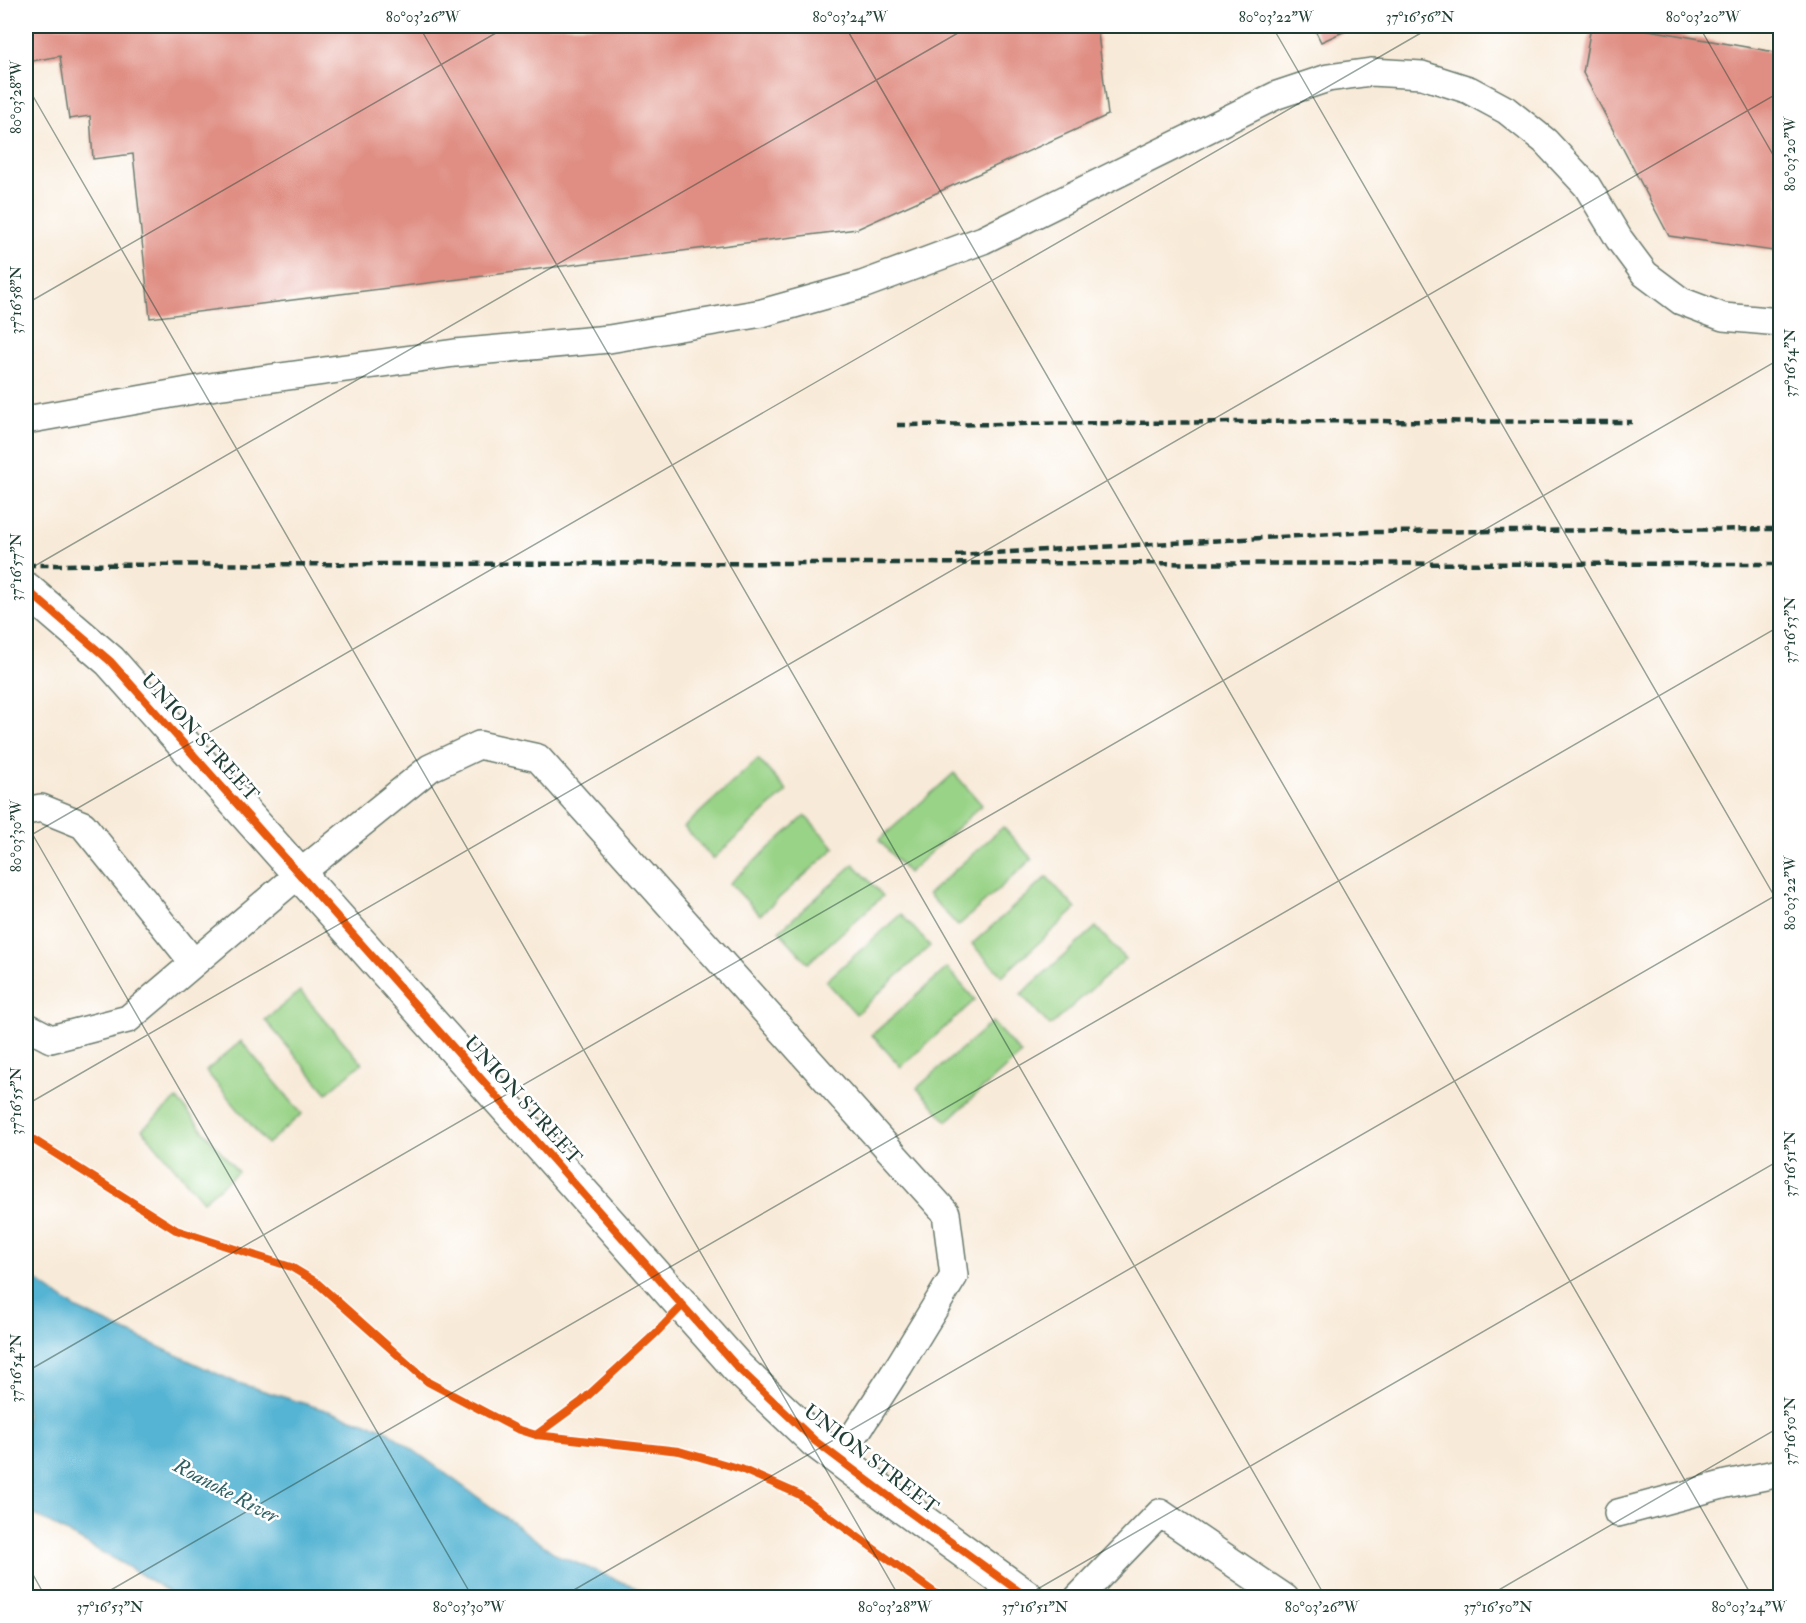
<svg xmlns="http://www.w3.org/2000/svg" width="1806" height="1623" viewBox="0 0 1806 1623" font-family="'IM FELL Double Pica',serif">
<rect width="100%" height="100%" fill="#fff"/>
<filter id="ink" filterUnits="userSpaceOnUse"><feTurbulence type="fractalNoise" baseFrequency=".0167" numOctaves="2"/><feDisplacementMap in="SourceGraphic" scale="12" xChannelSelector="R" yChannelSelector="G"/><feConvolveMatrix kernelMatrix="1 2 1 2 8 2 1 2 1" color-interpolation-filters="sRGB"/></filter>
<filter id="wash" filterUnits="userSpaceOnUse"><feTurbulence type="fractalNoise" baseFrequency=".008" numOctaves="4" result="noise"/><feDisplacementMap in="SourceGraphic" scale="24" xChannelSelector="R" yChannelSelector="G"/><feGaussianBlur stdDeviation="1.35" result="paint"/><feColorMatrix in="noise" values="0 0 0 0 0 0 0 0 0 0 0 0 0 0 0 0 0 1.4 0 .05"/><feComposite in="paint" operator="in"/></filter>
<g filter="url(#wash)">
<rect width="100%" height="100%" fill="#f8ead8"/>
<path fill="#99d387" stroke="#5c885e" stroke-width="1.5" d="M 758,759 L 787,791 L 713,859 L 684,827 Z
M 954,773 L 982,805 L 908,873 L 879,840 Z
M 805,816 L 835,848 L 760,915 L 730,883 Z
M 1003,827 L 1032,859 L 958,926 L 928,894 Z
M 854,864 L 883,896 L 808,963 L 779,931 Z
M 1047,877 L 1076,909 L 1002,976 L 972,944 Z
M 901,914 L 930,946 L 856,1014 L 826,981 Z
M 1096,927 L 1125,959 L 1050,1026 L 1021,994 Z
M 947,968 L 975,1000 L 901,1067 L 872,1035 Z
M 300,991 L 362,1063 L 327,1093 L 265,1020 Z
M 992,1022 L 1021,1054 L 947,1121 L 917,1088 Z
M 241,1041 L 302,1114 L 267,1144 L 206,1071 Z
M 177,1099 L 238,1172 L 203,1201 L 142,1129 Z"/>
<path fill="#54b4d3" stroke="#3a7884" stroke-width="1.5" d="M 26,1273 L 77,1309 L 235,1382 L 383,1428 L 557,1555 L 658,1597 L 177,1597 L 132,1569 L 26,1510 Z"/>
<g id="blocks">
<path fill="#e08e83" d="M 26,26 L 1097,26 L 1108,115 L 857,229 L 150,318 L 133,154 L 93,159 L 90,116 L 69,119 L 60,56 L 26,62 Z
M 1313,26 L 1356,26 L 1321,42 Z
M 1591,26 L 1626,26 L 1780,53 L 1780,252 L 1669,236 L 1583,73 Z"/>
</g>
</g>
<g filter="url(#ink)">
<use href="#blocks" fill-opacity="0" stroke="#6b7a6d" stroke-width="1.5"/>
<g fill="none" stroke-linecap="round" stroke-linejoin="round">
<defs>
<path id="lane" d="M 26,420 L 216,386 L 455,353 L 609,339 L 762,313 L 862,285 L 983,240 L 1277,95 L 1328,78 L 1371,72 L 1422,75 L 1469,90 L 1506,110 L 1545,141 L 1587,186 L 1619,239 L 1645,274 L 1681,301 L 1723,317 L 1780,322
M 26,811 L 41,808 L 83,825 L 194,963
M 26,1026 L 51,1039 L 128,1019 L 299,874 L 430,768 L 479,745 L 538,758 L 946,1213 L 954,1276 L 899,1366 L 839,1459
M 1618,1513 L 1726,1484 L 1780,1473
M 1078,1598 L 1160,1513 L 1285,1598"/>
<path id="street" d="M 26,589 L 110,661 L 738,1368 L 815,1441 L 900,1505 L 1028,1598"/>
</defs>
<use href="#lane" stroke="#6b7a6d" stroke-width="30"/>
<use href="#street" stroke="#6b7a6d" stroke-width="36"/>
<use href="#lane" stroke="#fff" stroke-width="27"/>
<use href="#street" stroke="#fff" stroke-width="33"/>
<path stroke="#1f3d34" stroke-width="4.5" stroke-dasharray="9 4.5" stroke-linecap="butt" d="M 897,425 L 1354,421 L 1632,422
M 956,555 L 1370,532 L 1780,529
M 26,565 L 816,563 L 1780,564"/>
<defs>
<path id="cycleway" d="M 26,589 L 110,661 L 738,1368 L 815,1441 L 900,1505 L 1028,1598
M 26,1135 L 176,1230 L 291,1267 L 316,1282 L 428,1382 L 517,1429 L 536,1435 L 679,1451 L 741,1469 L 798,1494 L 942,1598
M 536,1435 L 581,1402 L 655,1334 L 683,1305"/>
</defs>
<use href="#cycleway" stroke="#fff" stroke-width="11"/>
<use href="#cycleway" stroke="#e8590c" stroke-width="8"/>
</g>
</g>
<path fill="none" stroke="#1f3d34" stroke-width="1.5" stroke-opacity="0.45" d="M 419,26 L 1326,1598M 845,26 L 1753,1598M 1272,26 L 1780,906M 1699,26 L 1780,167M 26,37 L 46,26M 26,84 L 900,1598M 26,304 L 508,26M 26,571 L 970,26M 26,823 L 473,1598M 26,838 L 1433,26M 26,1105 L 1780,92M 26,1372 L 1780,359M 26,1562 L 46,1598M 97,1598 L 1780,626M 560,1598 L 1780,893M 1022,1598 L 1780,1160M 1485,1598 L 1780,1427"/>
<g text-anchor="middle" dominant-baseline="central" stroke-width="5" stroke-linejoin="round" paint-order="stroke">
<g font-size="20" fill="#1f3d34" stroke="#fff">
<text transform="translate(200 737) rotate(48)">UNION STREET</text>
<text transform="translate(523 1100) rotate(48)">UNION STREET</text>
<text transform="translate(871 1459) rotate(38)">UNION STREET</text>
</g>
<g font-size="21" font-style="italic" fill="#2f6164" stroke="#fff">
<text transform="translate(226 1491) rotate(28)">Roanoke River</text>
</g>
</g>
<rect width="1806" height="1623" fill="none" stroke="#fff" stroke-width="66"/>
<rect x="33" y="33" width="1740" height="1557" fill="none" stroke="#1f3d34" stroke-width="2"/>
<g font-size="15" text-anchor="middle" fill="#1f3d34">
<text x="423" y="22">80°03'26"W</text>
<text x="850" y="22">80°03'24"W</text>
<text x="1276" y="22">80°03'22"W</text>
<text x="1420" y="22">37°16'56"N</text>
<text x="1703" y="22">80°03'20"W</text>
<text transform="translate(16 97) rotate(-90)" y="5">80°03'28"W</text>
<text transform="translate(1790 154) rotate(-90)" y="5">80°03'20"W</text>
<text transform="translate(16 300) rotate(-90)" y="5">37°16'58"N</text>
<text transform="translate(1790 363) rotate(-90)" y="5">37°16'54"N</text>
<text transform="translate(16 567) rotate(-90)" y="5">37°16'57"N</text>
<text transform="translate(1790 630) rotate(-90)" y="5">37°16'53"N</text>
<text transform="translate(16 836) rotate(-90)" y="5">80°03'30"W</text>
<text transform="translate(1790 893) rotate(-90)" y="5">80°03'22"W</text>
<text transform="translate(16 1101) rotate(-90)" y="5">37°16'55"N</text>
<text transform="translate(1790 1164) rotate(-90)" y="5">37°16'51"N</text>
<text transform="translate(16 1368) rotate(-90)" y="5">37°16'54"N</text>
<text transform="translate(1790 1431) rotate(-90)" y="5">37°16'50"N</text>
<text x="110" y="1612">37°16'53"N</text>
<text x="469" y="1612">80°03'30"W</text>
<text x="895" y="1612">80°03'28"W</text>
<text x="1035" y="1612">37°16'51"N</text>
<text x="1322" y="1612">80°03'26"W</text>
<text x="1498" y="1612">37°16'50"N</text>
<text x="1749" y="1612">80°03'24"W</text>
</g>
</svg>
